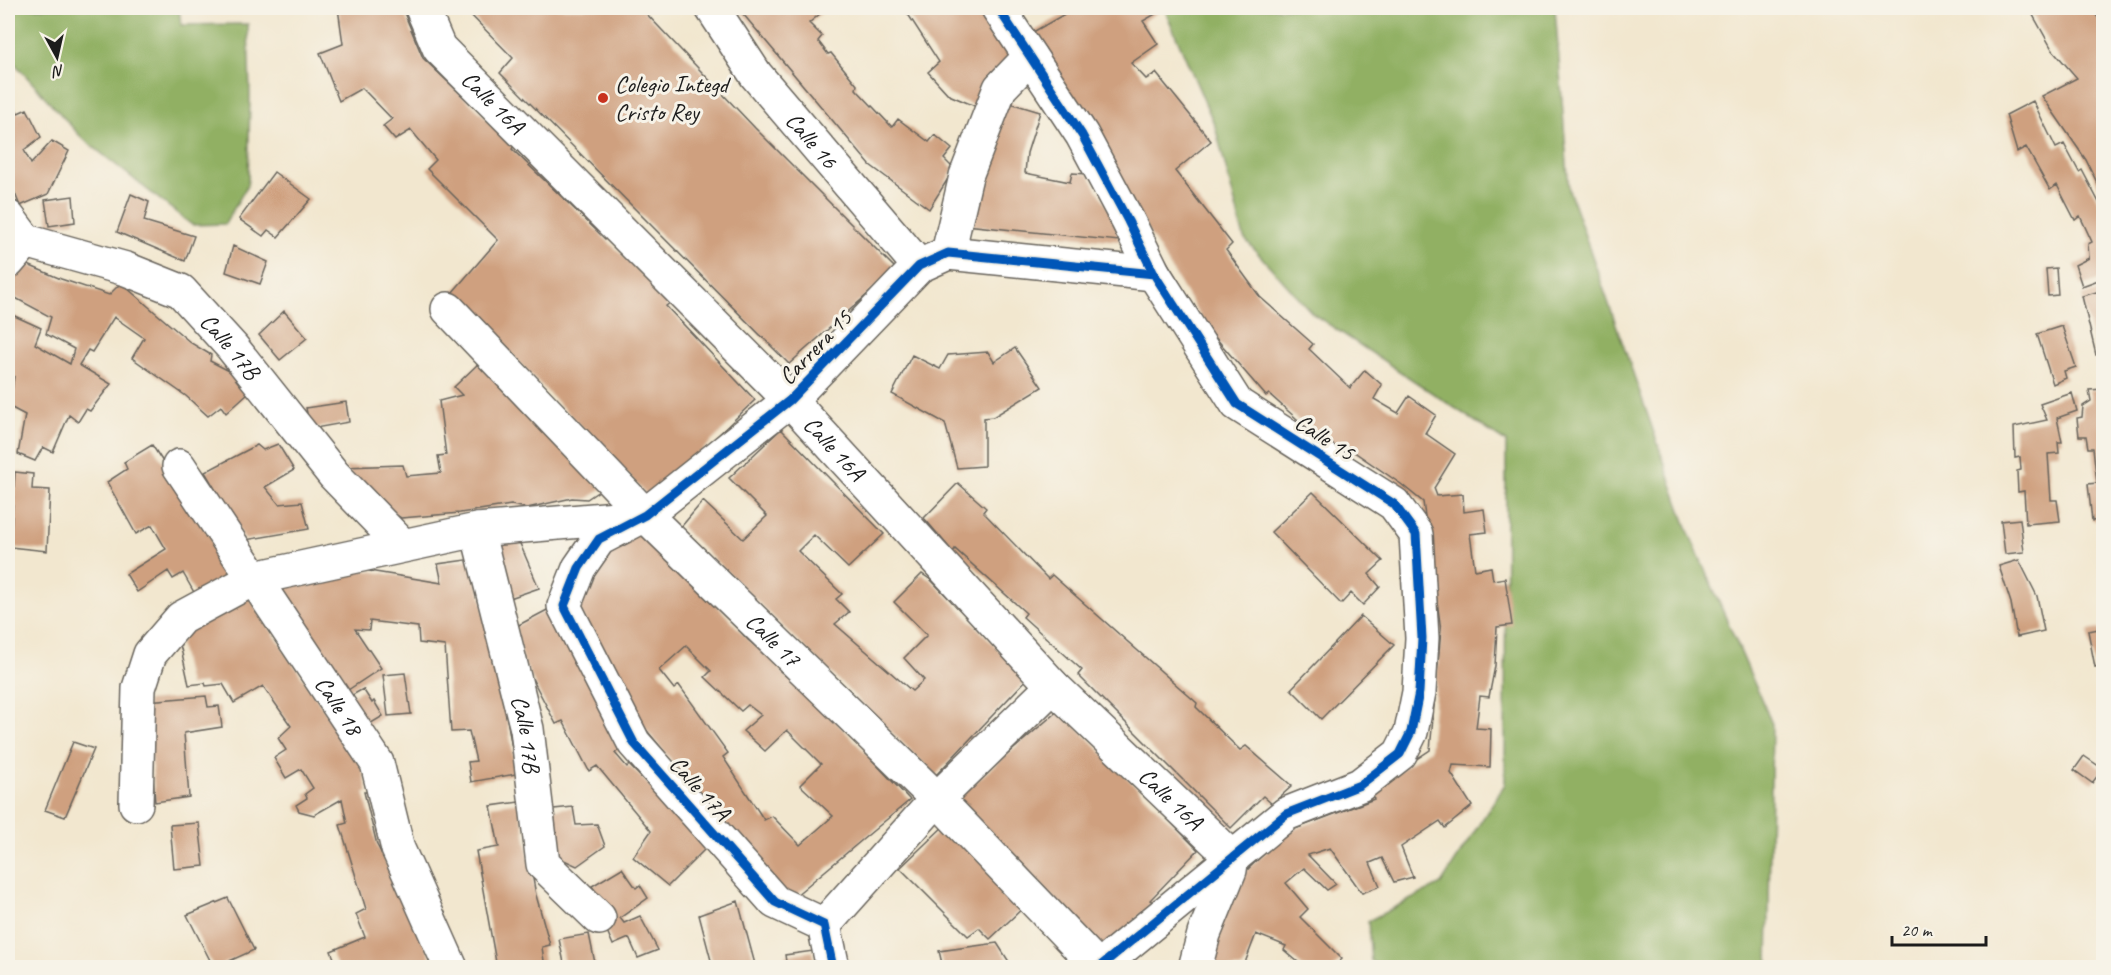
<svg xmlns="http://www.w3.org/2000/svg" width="2111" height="975" viewBox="0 0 2111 975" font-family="Caveat,sans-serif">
<rect width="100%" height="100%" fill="#f7f3e8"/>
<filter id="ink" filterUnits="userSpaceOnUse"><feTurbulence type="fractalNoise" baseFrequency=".0167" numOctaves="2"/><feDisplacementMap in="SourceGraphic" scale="12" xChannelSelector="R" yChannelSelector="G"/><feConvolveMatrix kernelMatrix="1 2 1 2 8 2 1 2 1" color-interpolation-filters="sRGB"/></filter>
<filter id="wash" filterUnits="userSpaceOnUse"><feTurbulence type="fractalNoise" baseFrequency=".008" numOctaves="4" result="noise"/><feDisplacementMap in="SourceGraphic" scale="24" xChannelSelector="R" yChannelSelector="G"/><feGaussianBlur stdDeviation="1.35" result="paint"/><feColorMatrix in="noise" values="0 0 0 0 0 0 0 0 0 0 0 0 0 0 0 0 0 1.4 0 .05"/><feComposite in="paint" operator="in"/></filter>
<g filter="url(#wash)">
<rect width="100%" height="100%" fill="#f2e7cf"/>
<path fill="#91b063" stroke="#566640" stroke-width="1.5" d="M 8,8 L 179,8 L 181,25 L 248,24 L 250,96 L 248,184 L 225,224 L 192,225 L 82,138 L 8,56 Z
M 1164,8 L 1555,8 L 1569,190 L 1689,533 L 1772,724 L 1768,967 L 1389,968 L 1371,962 L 1368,921 L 1441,884 L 1505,784 L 1506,442 L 1313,314 L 1244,238 L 1215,126 Z"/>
<g id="blocks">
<path fill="#cfa07f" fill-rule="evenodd" d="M 209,8 L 231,8 L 231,11 L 209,12 Z
M 338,8 L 402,8 L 423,58 L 514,145 L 512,149 L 671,302 L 666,306 L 755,400 L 651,499 L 452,293 L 498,240 L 427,169 L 436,160 L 411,130 L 395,140 L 383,126 L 392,119 L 362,88 L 339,101 L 320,53 L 343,44 Z
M 464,8 L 641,8 L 755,128 L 896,269 L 789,364 L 500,73 L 513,58 Z
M 738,8 L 827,8 L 809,23 L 822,36 L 818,41 L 828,54 L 831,53 L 857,85 L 856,89 L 892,127 L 898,119 L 929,142 L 935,135 L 952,149 L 944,159 L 954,169 L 929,209 L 870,165 Z
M 904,8 L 983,8 L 1016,61 L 982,109 L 949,95 L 928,72 L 939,62 Z
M 1075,8 L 1157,8 L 1159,12 L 1143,21 L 1158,44 L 1131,63 L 1146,79 L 1156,73 L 1211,141 L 1175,171 L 1232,244 L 1226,250 L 1260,297 L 1313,344 L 1309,349 L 1350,388 L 1365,370 L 1382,385 L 1374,399 L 1398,413 L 1409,396 L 1436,415 L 1425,433 L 1455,454 L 1434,488 L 1437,496 L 1463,494 L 1464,512 L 1484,509 L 1487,532 L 1470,534 L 1475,570 L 1491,567 L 1493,580 L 1505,578 L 1512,625 L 1497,627 L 1495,666 L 1489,697 L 1480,696 L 1476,728 L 1491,729 L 1490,767 L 1453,765 L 1451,773 L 1472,806 L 1445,828 L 1440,821 L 1401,847 L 1413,877 L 1394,882 L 1382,858 L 1370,863 L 1380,886 L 1362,893 L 1330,848 L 1308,855 L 1336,884 L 1327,890 L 1304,868 L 1286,883 L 1308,909 L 1300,917 L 1342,959 L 1333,968 L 1305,968 L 1284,950 L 1286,946 L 1256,934 L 1243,968 L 1208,968 L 1220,919 L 1247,870 L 1287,832 L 1374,799 L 1370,790 L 1430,750 L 1441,630 L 1423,502 L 1401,484 L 1344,445 L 1339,449 L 1317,437 L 1269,394 L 1266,396 L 1208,329 L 1125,193 L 1033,32 Z
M 2029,8 L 2091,8 L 2104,26 L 2104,197 L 2086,160 L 2042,96 L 2077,78 L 2052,49 Z
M 8,95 L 18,113 L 27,109 L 41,137 L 24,150 L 31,164 L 52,141 L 69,151 L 48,194 L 20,206 L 8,176 Z
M 1000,100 L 1040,112 L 1027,153 L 1025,173 L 1070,182 L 1072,173 L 1088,174 L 1115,220 L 1119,241 L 966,225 Z
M 2033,101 L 2056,148 L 2064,144 L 2079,172 L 2082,170 L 2104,212 L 2104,278 L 2082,286 L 2075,265 L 2089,258 L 2088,244 L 2092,242 L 2080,216 L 2075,220 L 2057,185 L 2050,190 L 2026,147 L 2017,152 L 2006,115 Z
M 274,172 L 311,199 L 278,237 L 268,230 L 263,236 L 239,219 Z
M 131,194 L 149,202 L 144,221 L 194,236 L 185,261 L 117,232 Z
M 73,196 L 75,222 L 49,226 L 45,200 Z
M 233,246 L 268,262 L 260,284 L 226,272 Z
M 21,262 L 61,279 L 109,295 L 121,283 L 191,343 L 211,355 L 210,361 L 235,374 L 249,392 L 226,413 L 221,406 L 208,416 L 186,396 L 132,358 L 144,338 L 114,317 L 92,352 L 88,350 L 79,365 L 111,384 L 90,411 L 86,409 L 78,422 L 69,415 L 53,452 L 43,447 L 35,461 L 18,454 L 25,415 L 10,407 L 14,376 L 8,373 L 8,313 L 41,328 L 35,344 L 70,364 L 74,349 L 46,334 L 51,317 L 8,294 L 8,283 Z
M 2056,268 L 2058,295 L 2048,296 L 2046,269 Z
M 2104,290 L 2104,353 L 2096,355 L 2082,296 Z
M 284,311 L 307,338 L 280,360 L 259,335 Z
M 2062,326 L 2076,367 L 2064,371 L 2066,378 L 2053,384 L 2037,334 Z
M 1015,348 L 1042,387 L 993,417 L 984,418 L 984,466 L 957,468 L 945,423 L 892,394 L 912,355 L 940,369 L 948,355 L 988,352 L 994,362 Z
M 479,363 L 602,489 L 587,499 L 572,498 L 527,508 L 511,505 L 460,513 L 401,518 L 374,501 L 344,467 L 403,465 L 406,476 L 441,473 L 438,456 L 446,455 L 439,401 L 462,395 L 454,387 Z
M 2104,389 L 2104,536 L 2102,536 L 2101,520 L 2092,521 L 2088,484 L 2097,483 L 2093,448 L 2088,448 L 2086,436 L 2079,436 L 2077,418 L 2082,417 L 2083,406 L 2091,401 L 2089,390 Z
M 2072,393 L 2077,411 L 2057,418 L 2062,442 L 2058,442 L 2059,453 L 2048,454 L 2051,500 L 2057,500 L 2060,521 L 2026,524 L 2024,491 L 2018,492 L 2017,471 L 2021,470 L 2020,457 L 2015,458 L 2014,427 L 2047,420 L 2040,404 Z
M 346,402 L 349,422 L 310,429 L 306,408 Z
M 781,429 L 884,534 L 848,568 L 814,535 L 798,551 L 842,594 L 836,599 L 849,612 L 835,624 L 912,691 L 924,680 L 904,658 L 927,635 L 894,602 L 922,574 L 931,580 L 1027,679 L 936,775 L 681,527 L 703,501 L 743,539 L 767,516 L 729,478 Z
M 278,444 L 294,470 L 265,487 L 279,504 L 302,502 L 309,529 L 245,540 L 205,472 L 257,445 L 263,450 Z
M 152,445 L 226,559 L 236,579 L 199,601 L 183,573 L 173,579 L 168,571 L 137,592 L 126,574 L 166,549 L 152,525 L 136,534 L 107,482 L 127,469 L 124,462 Z
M 15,472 L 33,474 L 32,489 L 50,490 L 47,551 L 10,547 Z
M 958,483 L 986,508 L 983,512 L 1048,579 L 1052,575 L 1197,703 L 1196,707 L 1240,750 L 1246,746 L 1292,786 L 1272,804 L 1263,796 L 1231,828 L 1078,675 L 1082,670 L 1023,617 L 1026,613 L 955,549 L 953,552 L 924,518 Z
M 1313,492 L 1383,561 L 1369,574 L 1380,587 L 1363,605 L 1351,593 L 1341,604 L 1271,532 Z
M 2020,519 L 2024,552 L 2005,554 L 2001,521 Z
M 627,530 L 640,531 L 673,556 L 748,640 L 782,667 L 780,671 L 818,703 L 910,800 L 789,901 L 633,714 L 573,598 ZM 686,646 L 711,671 L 705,677 L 741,711 L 748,705 L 761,715 L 743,731 L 765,751 L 787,730 L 821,764 L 800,785 L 833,816 L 800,845 L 772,816 L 764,820 L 723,757 L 728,753 L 679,685 L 674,689 L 659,670 Z
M 518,539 L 539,588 L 510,598 L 491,544 Z
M 473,559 L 505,706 L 516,774 L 471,782 L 468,762 L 476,761 L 469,731 L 451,732 L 445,646 L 419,643 L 418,627 L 370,621 L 369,630 L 355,629 L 381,668 L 342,694 L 278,591 L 322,568 L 339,566 L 442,583 L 438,564 Z
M 2019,560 L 2037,596 L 2044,631 L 2017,637 L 2011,603 L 1999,566 Z
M 247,594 L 362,767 L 368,792 L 364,792 L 377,845 L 416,921 L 435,968 L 338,968 L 331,951 L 365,937 L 356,914 L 366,909 L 340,825 L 347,823 L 342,799 L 314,815 L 299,811 L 296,805 L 307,798 L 305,794 L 313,788 L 301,769 L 286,778 L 274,758 L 286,750 L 278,738 L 291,726 L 263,686 L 234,703 L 223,684 L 206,686 L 205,683 L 189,685 L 180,644 L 187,630 Z
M 549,609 L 616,730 L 610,732 L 619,750 L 615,753 L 627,767 L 629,765 L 708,846 L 668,886 L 633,857 L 651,831 L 597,766 L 589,771 L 563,721 L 556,724 L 524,663 L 515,627 Z
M 1361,616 L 1394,645 L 1321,719 L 1291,689 Z
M 2104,628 L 2104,665 L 2095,667 L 2088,631 Z
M 405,673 L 411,714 L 388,716 L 383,675 Z
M 363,689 L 372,703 L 374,701 L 383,716 L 363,728 L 347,698 Z
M 206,696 L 208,707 L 219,706 L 222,727 L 184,733 L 189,797 L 155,802 L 147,701 Z
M 1061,708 L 1081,731 L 1198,850 L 1150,900 L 1153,902 L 1104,951 L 957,798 Z
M 73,742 L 94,749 L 65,817 L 45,810 Z
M 2084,756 L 2103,769 L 2092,783 L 2074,770 Z
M 519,802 L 536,895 L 550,945 L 542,947 L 545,968 L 497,968 L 476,851 L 499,847 L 491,806 Z
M 573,807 L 576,825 L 597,824 L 605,846 L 577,866 L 549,853 L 544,810 Z
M 199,823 L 204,866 L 174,869 L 170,825 Z
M 947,823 L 1026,905 L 990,939 L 979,928 L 968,936 L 900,868 Z
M 622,868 L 636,888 L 640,885 L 648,898 L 620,918 L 624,923 L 640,916 L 658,950 L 638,958 L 629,938 L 613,945 L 604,924 L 613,917 L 592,886 Z
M 228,898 L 254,950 L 214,968 L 187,915 Z
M 738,901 L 756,968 L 713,968 L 699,915 Z
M 589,934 L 596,968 L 565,968 L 559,939 Z
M 997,943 L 1013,968 L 943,968 L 939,951 Z
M 813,951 L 816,968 L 787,968 L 785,955 Z"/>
</g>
</g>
<g filter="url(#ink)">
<use href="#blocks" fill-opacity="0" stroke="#67635b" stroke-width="1.5"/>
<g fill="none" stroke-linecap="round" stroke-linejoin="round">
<defs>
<g id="minor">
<path id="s1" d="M 422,8 L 439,48 L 790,400 L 1053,686 L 1232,857"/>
<path id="s2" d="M 712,8 L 756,75 L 919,266"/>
<path d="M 998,8 L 1082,135 L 1128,221 L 1154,274 L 1237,404 L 1394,504 L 1416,534 L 1422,638 L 1419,692 L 1411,732 L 1400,754 L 1360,785 L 1286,814 L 1098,968"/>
<path d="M 8,217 L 26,241"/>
<path id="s3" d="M 26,241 L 126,269 L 181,291 L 232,347 L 334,475 L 402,545"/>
<path d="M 948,253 L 966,176 L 1000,88 L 1030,57"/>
<path d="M 8,262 L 26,241"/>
<path id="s4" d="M 448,309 L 645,515 L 937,799 L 1099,968"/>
<path id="s5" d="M 179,466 L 377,763 L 398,849 L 451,968"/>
<path id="s6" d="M 477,530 L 527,729 L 543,864 L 599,918"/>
<path d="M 136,804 L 139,688 L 150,654 L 181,618 L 255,578 L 477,530 L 628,517"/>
<path d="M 824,925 L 937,799 L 1053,686"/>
<path d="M 833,968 L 824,925 L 775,902 L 634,743 L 564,606 L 579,568 L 599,539 L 645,515 L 790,400 L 919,266 L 948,253 L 1154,274"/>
<path d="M 1195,968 L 1204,934 L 1230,870 L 1232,857"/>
</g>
</defs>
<use href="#minor" stroke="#67635b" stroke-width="36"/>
<use href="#minor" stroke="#fff" stroke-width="33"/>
<defs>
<path id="cycleway" d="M 998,8 L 1082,135 L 1128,221 L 1154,274 L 1237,404 L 1394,504 L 1416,534 L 1422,638 L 1419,692 L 1411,732 L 1400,754 L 1360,785 L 1286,814 L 1098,968
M 833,968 L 824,925 L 775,902 L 634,743 L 564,606 L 579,568 L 599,539 L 645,515 L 790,400 L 919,266 L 948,253 L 1154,274"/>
</defs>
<use href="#cycleway" stroke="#f7f3e8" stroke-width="13"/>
<use href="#cycleway" stroke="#0057b8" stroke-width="9"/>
</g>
</g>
<circle fill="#c8321e" stroke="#f7f3e8" stroke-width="2" cx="603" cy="98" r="6"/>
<g text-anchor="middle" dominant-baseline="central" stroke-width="6" stroke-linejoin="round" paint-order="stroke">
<g font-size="24" fill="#1c1c1c" stroke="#f7f3e8" text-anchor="start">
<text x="615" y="84">Colegio Integd<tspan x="615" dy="28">Cristo Rey</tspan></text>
</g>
<g font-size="24" fill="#1c1c1c" stroke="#f7f3e8">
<text stroke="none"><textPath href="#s1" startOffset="120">Calle 16A</textPath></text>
<text stroke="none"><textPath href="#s2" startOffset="166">Calle 16</textPath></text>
<text stroke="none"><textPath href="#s3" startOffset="237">Calle 17B</textPath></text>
<text transform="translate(815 347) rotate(-46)">Carrera 15</text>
<text transform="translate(1325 437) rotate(33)">Calle 15</text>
<text stroke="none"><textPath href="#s1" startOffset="606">Calle 16A</textPath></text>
<text stroke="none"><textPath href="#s4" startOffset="464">Calle 17</textPath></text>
<text stroke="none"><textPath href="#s5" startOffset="288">Calle 18</textPath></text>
<text stroke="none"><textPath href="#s6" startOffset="210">Calle 17B</textPath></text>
<text transform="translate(700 788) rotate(48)">Calle 17A</text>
<text stroke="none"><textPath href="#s1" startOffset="1092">Calle 16A</textPath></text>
</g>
</g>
<rect width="2111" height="975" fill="none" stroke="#f7f3e8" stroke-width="30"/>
<g transform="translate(57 57) rotate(172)" stroke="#f7f3e8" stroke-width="4.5" paint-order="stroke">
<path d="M0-4.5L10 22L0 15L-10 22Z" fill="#1c1c1c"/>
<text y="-9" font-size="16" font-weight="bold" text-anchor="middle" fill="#1c1c1c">N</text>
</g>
<path d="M1892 936v9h94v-9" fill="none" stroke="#1c1c1c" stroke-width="3"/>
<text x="1901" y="936" font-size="18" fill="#1c1c1c" stroke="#f7f3e8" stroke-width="4.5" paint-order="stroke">20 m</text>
</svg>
